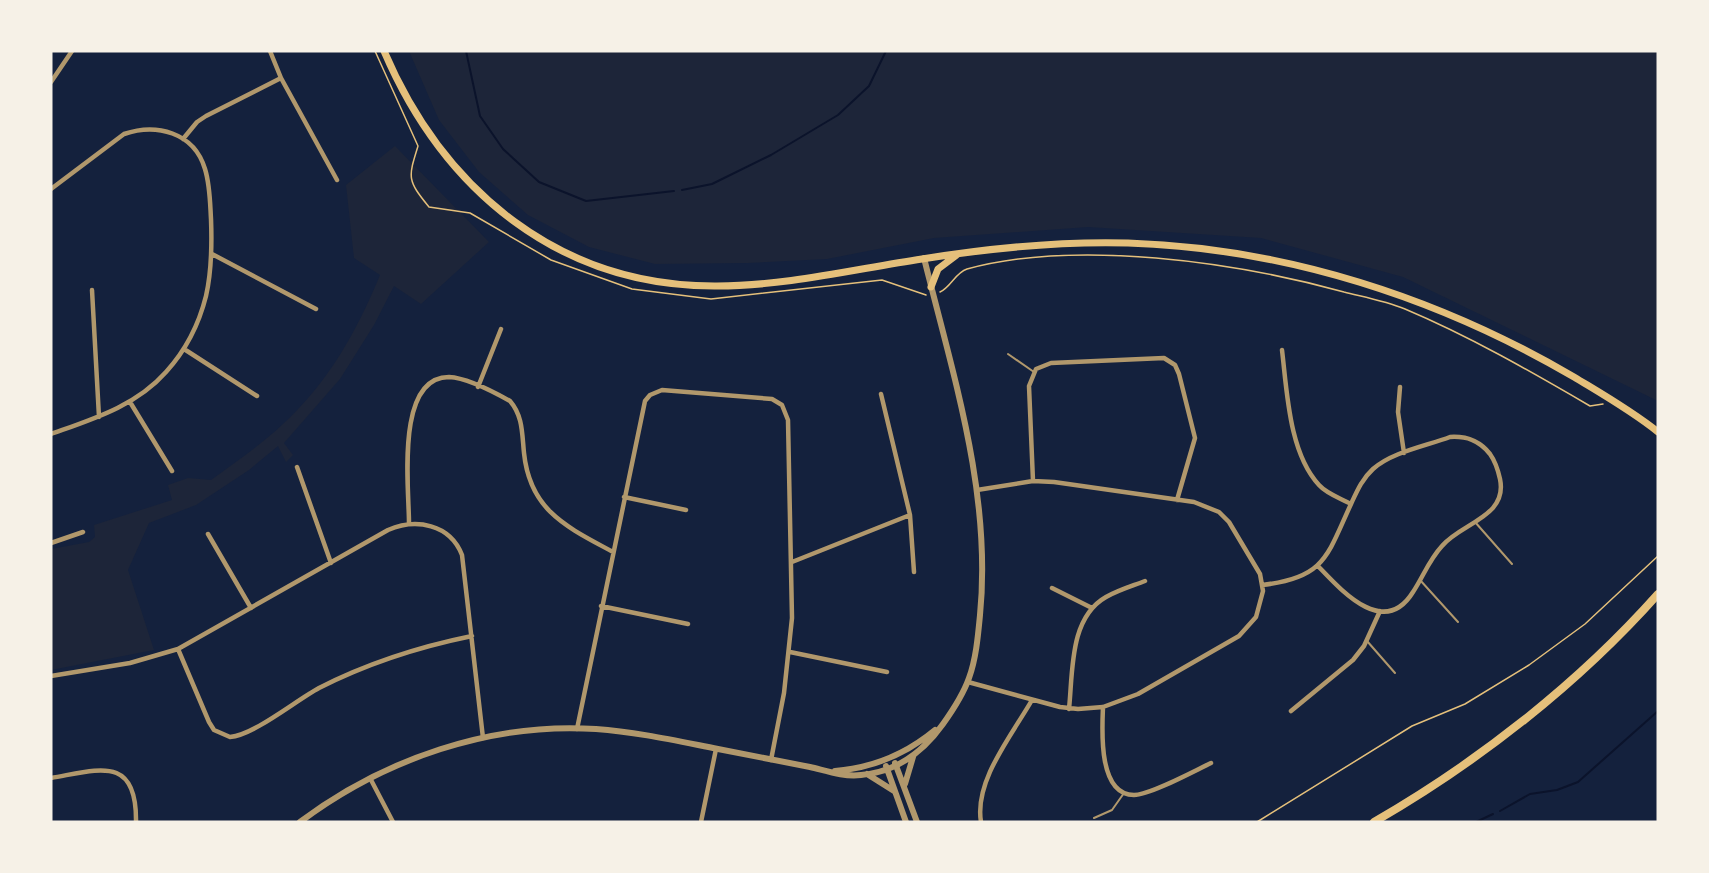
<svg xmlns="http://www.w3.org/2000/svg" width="1709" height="873" viewBox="0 0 1709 873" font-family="'IBM Plex Serif',serif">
<rect width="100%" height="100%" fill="#14213d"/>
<path fill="#1d2539" d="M 409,51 L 1658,51 L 1658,401 L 1403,277 L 1261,238 L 1088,227 L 934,238 L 827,259 L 747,263 L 655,264 L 589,247 L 528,215 L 479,172 L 439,120 Z
M 395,146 L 489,242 L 421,304 L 394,286 L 374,325 L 340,379 L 284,443 L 293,455 L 286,462 L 278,446 L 249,470 L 196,505 L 149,523 L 128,570 L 154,650 L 51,670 L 51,549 L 89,542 L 95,537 L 94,525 L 172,500 L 168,485 L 188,478 L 211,480 C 235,462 261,445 283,424 C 328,383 357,331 380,275 L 354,258 L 346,185 Z"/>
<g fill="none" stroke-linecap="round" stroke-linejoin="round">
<path stroke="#0b132b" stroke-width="2" d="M 466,51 L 480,116 L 503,149 L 539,182 L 586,201 L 674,191
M 682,190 L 712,184 L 771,155 L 838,115 L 869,86 L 886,51
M 1500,811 L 1530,794 L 1557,790 L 1578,782 L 1658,711
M 1476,822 L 1493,814"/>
<path stroke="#e5c07b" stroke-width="1.5" d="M 375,51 L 418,146 C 408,178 407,180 429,207 L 470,213 L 551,260 L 632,289 L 711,299 L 882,280 L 926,295
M 940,292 C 951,287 955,273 967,269 C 1077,239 1235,262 1344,292 C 1364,297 1386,301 1405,309 C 1469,336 1530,371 1590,406 L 1603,404
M 1257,822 L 1412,726 L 1465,704 L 1529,665 L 1585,624 L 1658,556"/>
<path stroke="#b1986c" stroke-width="2" d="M 1008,354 L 1034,372
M 1475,522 L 1512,564
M 1420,580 L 1458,622
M 1367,641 L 1395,673
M 1094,818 L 1112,810 L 1124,793"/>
<path stroke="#b1986c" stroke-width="4.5" d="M 281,78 L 337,180
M 51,82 L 72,51
M 183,139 L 197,122 L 206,116 L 281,78 L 270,51
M 51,189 L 124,134 C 156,123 194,132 205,169 C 210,185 210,202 211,219 C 212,245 212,270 206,296 C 199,324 186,350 166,372 C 136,406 93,419 51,434
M 212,254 L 316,309
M 92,290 L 99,417
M 184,349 L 257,396
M 1282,350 C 1287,391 1289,453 1319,485 C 1327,494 1340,498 1351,504
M 478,387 L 501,329
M 1400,387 L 1398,412 L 1404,453
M 881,394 L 910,515
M 130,402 L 172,471
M 297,467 L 331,563
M 1033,481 L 1029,386 L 1036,369 L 1051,363 L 1164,358 L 1175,365 L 1179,374 L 1195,438 L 1177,500
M 624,497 L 686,510
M 409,523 C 409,488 395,377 449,377 C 468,378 494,392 510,401 C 523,416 522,434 524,453 C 530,511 567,527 613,552
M 208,534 L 251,608
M 51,543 L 83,532
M 792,562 L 910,515 L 914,572
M 1262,585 C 1325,578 1327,556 1351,504 C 1357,491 1362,479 1373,469 C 1392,452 1426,446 1450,437 C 1466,436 1479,440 1490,454 C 1495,461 1498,470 1500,479 C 1508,517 1461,523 1442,546 C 1429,560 1423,577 1413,592 C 1384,639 1341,590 1318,566
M 1052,588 L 1092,608
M 601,606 L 688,624
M 178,649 L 209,722 L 214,730 L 230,737 C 254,735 295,701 319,688 C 368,663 418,647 472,636
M 790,652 L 887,672
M 51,676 L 130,663 L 178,649 L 388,530 C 416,518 450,524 462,555 L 483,738
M 968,682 L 1060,707 L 1078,709 L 1103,707 L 1138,694 L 1239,636 L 1256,617 L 1263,591 L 1260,574 L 1229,522 L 1219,512 L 1194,502 L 1054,482 L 1033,481 L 977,490
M 1103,707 C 1102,730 1098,795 1134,795 C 1150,795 1194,771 1211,763
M 1069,709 C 1073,672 1069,618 1106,597 C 1118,590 1132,586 1145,581
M 1291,711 L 1353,660 L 1364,646 L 1380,611
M 577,729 L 645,401 L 650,395 L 662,390 L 772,399 L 782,405 L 788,420 L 792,618 L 784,693 L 771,760
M 51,778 C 98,770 137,754 136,822
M 370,778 L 393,822
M 701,822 L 716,749
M 981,822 C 974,781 1012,735 1032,700"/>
<path stroke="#b1986c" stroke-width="6" d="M 895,763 L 917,822
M 886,766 L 906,822
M 835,771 C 872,768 906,754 935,730
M 867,774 L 894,791
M 905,784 L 913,757
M 300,822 C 384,759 491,722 596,729 C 637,732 677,741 718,749 C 748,755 779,761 810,767 C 827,771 843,777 861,775 C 897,772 923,752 943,724 C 953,710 963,695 969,678 C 976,659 978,636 980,615 C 992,494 953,375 924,258"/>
<path stroke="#e5c07b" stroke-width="7" d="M 384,51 C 444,191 560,287 717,286 C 786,286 855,269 922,259 C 991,248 1059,241 1128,243 C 1286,248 1439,298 1574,377 C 1602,394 1632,411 1658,432
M 931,287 L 938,269 L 958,254"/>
<path stroke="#e5c07b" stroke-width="8" d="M 1374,822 C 1478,762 1578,684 1658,594"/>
</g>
<rect width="1709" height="873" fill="none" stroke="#f6f1e7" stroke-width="105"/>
</svg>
